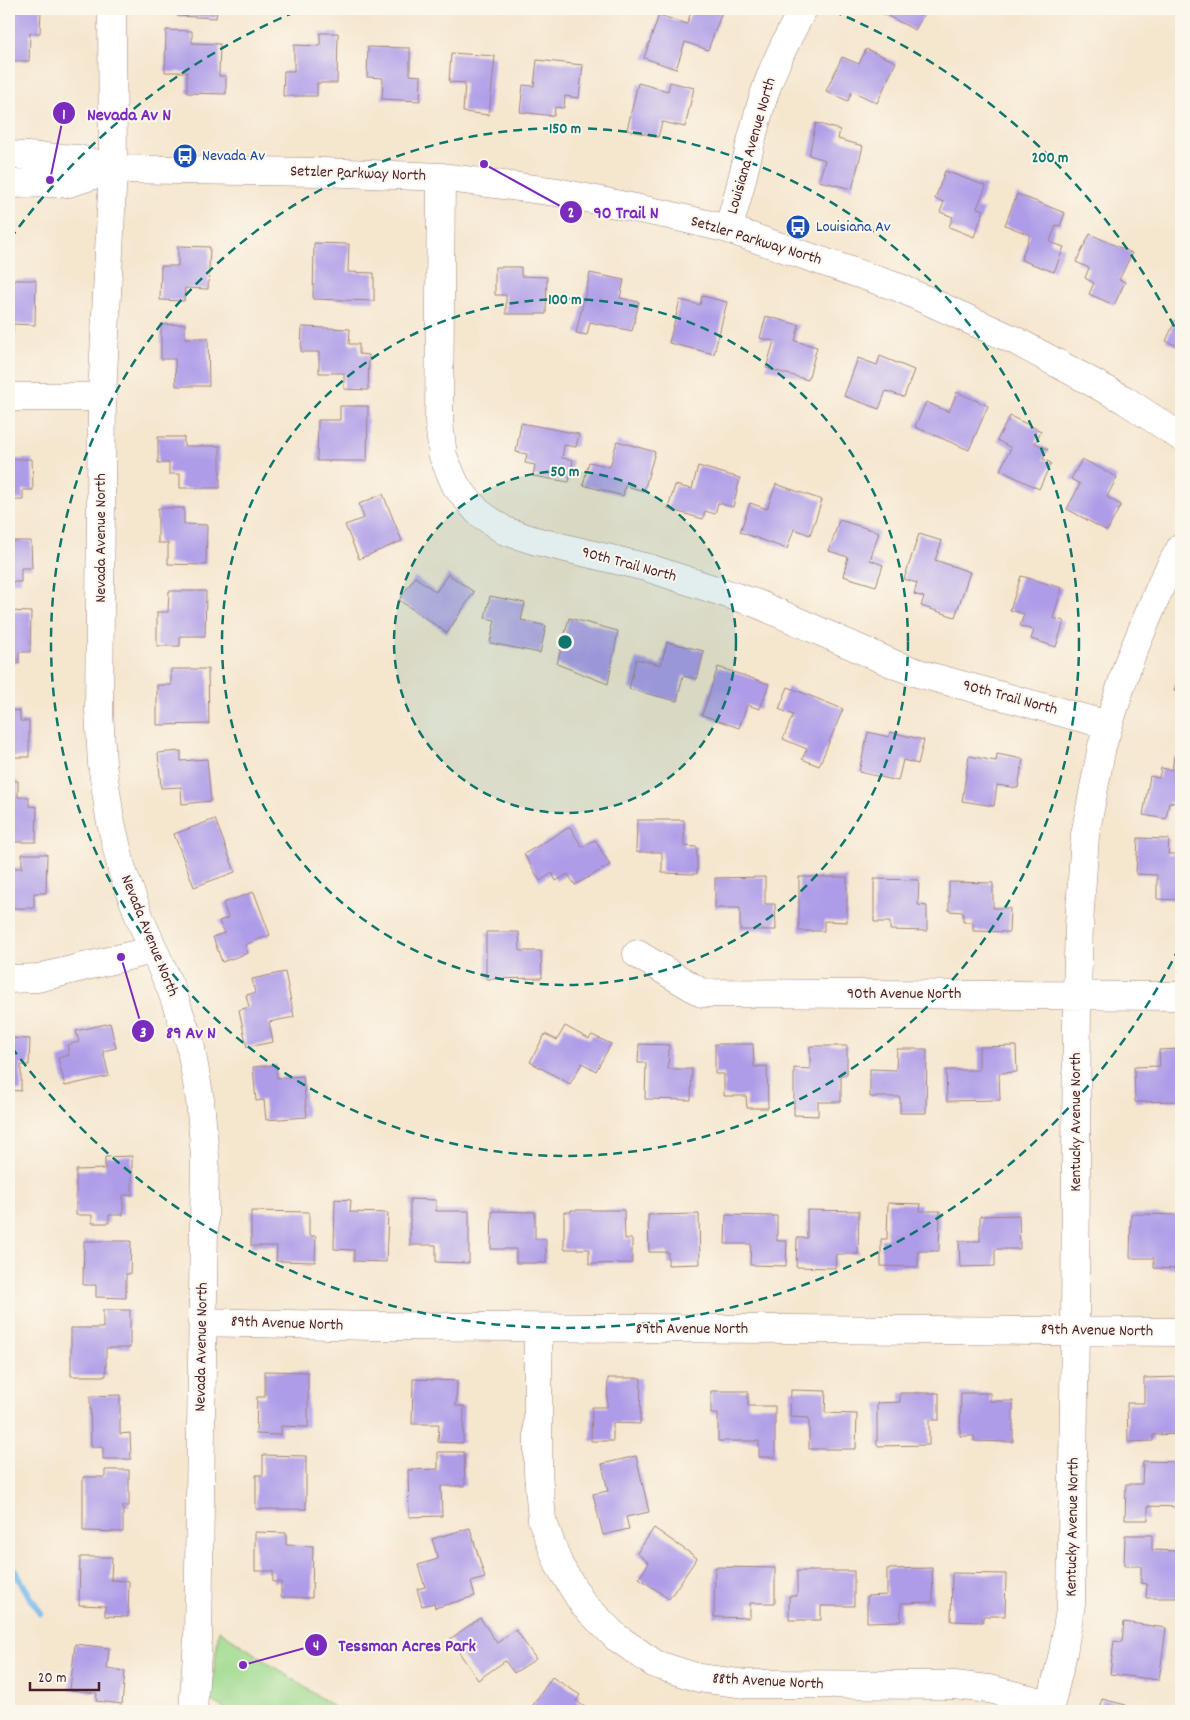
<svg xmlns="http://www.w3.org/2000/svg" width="1190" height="1720" viewBox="0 0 1190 1720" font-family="Dekko,sans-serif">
<rect width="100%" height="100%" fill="#fbf7ec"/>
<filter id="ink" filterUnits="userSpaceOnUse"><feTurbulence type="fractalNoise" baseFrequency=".02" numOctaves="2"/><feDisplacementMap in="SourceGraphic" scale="10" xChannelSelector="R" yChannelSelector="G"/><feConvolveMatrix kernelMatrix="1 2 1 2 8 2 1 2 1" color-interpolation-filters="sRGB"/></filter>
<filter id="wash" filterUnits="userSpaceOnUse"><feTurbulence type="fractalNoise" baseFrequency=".0096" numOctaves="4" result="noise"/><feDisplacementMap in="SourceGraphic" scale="20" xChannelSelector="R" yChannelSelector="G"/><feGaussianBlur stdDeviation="1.12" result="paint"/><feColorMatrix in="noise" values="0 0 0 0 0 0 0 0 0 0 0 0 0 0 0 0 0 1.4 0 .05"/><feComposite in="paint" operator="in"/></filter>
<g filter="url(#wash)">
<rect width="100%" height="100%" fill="#f5e6ce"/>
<path fill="#9fda8e" stroke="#747c5c" d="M 219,1630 L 340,1711 L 228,1711 L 210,1700 Z"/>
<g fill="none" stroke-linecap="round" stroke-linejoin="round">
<path stroke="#79bbee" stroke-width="7" d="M 9,1562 L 40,1613"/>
</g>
<g id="blocks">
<path fill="#ae9ce8" d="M 9,9 L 41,9 L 40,33 L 30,33 L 29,61 L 9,61 Z
M 177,9 L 217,9 L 216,18 L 177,16 Z
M 692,9 L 713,9 L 722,12 L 708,50 L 685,42 L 676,69 L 644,58 L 659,15 L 687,24 Z
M 882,9 L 927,9 L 915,30 L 880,12 Z
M 166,30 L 192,31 L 192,43 L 220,44 L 219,76 L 226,76 L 226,94 L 187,93 L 187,72 L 165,72 Z
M 320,33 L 338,33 L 337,83 L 317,83 L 317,96 L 283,96 L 284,71 L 294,71 L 294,45 L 320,46 Z
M 368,47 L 410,48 L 410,75 L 421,76 L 420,101 L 382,99 L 383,78 L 367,77 Z
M 866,49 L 896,62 L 877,103 L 852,91 L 848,101 L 826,91 L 842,57 L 859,64 Z
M 451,53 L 495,56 L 489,115 L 463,112 L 465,83 L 449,82 Z
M 537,60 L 583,65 L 579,98 L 565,96 L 564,108 L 555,107 L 554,116 L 520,112 L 523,85 L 534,86 Z
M 670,82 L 694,88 L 685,127 L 662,122 L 658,137 L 627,130 L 638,83 L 668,91 Z
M 816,123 L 840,130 L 838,139 L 863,146 L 852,189 L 819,181 L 825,160 L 809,155 Z
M 945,171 L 986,186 L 977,208 L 984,210 L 974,237 L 949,227 L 953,217 L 940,212 L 944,202 L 935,199 Z
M 1017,194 L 1065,213 L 1060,226 L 1056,225 L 1050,242 L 1064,247 L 1054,272 L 1021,260 L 1030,235 L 1005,225 Z
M 1090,234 L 1132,253 L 1119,280 L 1125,282 L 1114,305 L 1089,294 L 1094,283 L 1085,278 L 1089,268 L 1076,262 Z
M 314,243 L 349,244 L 348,272 L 374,273 L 374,301 L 313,299 Z
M 178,246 L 210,247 L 208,289 L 185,288 L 184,301 L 160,300 L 161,266 L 178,266 Z
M 495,267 L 521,267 L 521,276 L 547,277 L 546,314 L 506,314 L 506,295 L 495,295 Z
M 590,273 L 624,280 L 620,298 L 639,302 L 632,331 L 590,322 L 587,335 L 576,333 Z
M 9,280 L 36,280 L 35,325 L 13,324 L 13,334 L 9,334 Z
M 702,296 L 727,302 L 714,354 L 669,343 L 680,300 L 700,305 Z
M 1181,308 L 1181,348 L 1166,341 Z
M 766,316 L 799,325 L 795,341 L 817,347 L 808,380 L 766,368 L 774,341 L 760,338 Z
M 185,324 L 185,338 L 208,338 L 209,386 L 176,386 L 175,359 L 161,359 L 161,325 Z
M 302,327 L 350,329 L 349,344 L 359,344 L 359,354 L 369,355 L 368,390 L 344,389 L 344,373 L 319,373 L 319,352 L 301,352 Z
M 880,356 L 914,370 L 904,397 L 886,391 L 879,409 L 844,396 L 858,358 L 877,365 Z
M 957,392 L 988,406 L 969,450 L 915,427 L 926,402 L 949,412 Z
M 340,406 L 368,406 L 367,461 L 317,461 L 318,420 L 340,420 Z
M 1010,416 L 1041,431 L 1035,443 L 1048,449 L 1043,459 L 1051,463 L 1039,489 L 1000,470 L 1011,448 L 997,440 Z
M 521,423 L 579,434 L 576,447 L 564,445 L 562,458 L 573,460 L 569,482 L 533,476 L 535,465 L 525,463 L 527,454 L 516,452 Z
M 158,437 L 184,437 L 184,446 L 220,446 L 220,488 L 180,488 L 180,474 L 169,474 L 169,463 L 158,463 Z
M 617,441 L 655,452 L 644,491 L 625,486 L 623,496 L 583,485 L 589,462 L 610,467 Z
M 9,459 L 32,459 L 33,490 L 23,490 L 23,500 L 9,500 Z
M 1082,459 L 1117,477 L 1107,497 L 1121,505 L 1107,531 L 1067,509 L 1080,484 L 1071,479 Z
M 698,466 L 740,478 L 733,507 L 718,503 L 715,514 L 705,511 L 703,519 L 668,509 L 675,485 L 692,489 Z
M 776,484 L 822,500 L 810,535 L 794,529 L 787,549 L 740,532 L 750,503 L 767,509 Z
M 383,494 L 402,541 L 359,559 L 345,525 L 364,518 L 359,504 Z
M 158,508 L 184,508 L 184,524 L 207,525 L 206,565 L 168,564 L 168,543 L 158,543 Z
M 839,520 L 879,532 L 870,560 L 883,565 L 876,586 L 843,576 L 848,557 L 829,551 Z
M 919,534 L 942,541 L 935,560 L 970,572 L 955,617 L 921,606 L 924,597 L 914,594 L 917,583 L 904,579 Z
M 9,541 L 31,541 L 32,568 L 21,568 L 21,582 L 9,582 Z
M 448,574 L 474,592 L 447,633 L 399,600 L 415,577 L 436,592 Z
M 1021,576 L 1062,588 L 1053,618 L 1064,621 L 1056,647 L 1031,639 L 1034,630 L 1020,626 L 1024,614 L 1010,610 Z
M 169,591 L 206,591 L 205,636 L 180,636 L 180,646 L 157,646 L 157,612 L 168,612 Z
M 490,596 L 525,603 L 521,620 L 546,626 L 540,653 L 490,643 L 495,620 L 485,618 Z
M 9,611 L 31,612 L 30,652 L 19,652 L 19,663 L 9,663 Z
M 569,618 L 618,631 L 608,684 L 557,664 Z
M 667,642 L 704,651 L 697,679 L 683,676 L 677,701 L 629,689 L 636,659 L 661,665 Z
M 718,667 L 769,684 L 760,709 L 747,705 L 739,728 L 702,715 Z
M 171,669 L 208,669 L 209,724 L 157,725 L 157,685 L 171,685 Z
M 1181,671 L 1181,693 L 1174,690 Z
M 788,687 L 843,709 L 819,766 L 802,759 L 807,749 L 783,739 L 793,715 L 779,709 Z
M 9,710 L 20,711 L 20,721 L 29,721 L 29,757 L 9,757 Z
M 868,732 L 889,737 L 890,732 L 924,740 L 918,764 L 903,760 L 898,781 L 859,772 Z
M 181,751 L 181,761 L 207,759 L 211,801 L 182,804 L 181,787 L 161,788 L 158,753 Z
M 997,754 L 1023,759 L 1018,788 L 997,785 L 994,806 L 962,801 L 969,756 L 996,761 Z
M 1174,757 L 1181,758 L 1181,804 L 1169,802 L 1166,819 L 1143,815 L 1150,776 L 1159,778 L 1161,768 L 1172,770 Z
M 9,781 L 18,781 L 18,797 L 29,797 L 29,806 L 37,807 L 36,842 L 12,842 L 13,826 L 9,826 Z
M 215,819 L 235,872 L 194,887 L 174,834 Z
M 637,820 L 684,820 L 684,846 L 697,847 L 697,874 L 662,873 L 662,852 L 636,852 Z
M 570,827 L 582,847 L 595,840 L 610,865 L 575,885 L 568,874 L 556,881 L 552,873 L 540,881 L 524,854 Z
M 1138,838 L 1169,839 L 1168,854 L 1181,854 L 1181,900 L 1157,899 L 1157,875 L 1136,874 Z
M 22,854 L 47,854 L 46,893 L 34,893 L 34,908 L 9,908 L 9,868 L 22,868 Z
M 765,877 L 765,904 L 775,904 L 776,930 L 740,930 L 740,908 L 715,908 L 715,878 Z
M 799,877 L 847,877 L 847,922 L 824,921 L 824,931 L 799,931 Z
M 874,879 L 919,880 L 918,905 L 927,906 L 927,931 L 890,930 L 890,922 L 874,922 Z
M 949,882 L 993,883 L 993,908 L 1010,908 L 1009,932 L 973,931 L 973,922 L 963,922 L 963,912 L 949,911 Z
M 254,892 L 270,935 L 245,945 L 248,953 L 222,962 L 213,937 L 224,933 L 219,921 L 228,918 L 223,903 Z
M 486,932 L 519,932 L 520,951 L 541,951 L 542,978 L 486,979 Z
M 285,972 L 294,1017 L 269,1022 L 273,1042 L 247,1047 L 239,1010 L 249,1007 L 246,995 L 255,993 L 252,979 Z
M 110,1023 L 116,1048 L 103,1051 L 109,1076 L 65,1086 L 58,1058 L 69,1055 L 67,1045 L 79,1042 L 76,1031 Z
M 565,1026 L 589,1039 L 592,1035 L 611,1044 L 596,1071 L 582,1063 L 570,1084 L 530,1062 L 545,1034 L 557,1040 Z
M 9,1038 L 30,1039 L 29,1065 L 21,1065 L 21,1091 L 9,1090 Z
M 639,1044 L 669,1045 L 668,1069 L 692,1069 L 691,1100 L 645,1099 L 646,1063 L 638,1063 Z
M 715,1044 L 753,1044 L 754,1067 L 767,1066 L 768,1108 L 747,1108 L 746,1096 L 724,1096 L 724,1074 L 715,1074 Z
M 810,1046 L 847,1046 L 847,1075 L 841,1075 L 841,1102 L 818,1102 L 818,1116 L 794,1115 L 794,1068 L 810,1069 Z
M 1016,1046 L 1017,1072 L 999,1073 L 1000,1100 L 947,1101 L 946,1070 L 979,1070 L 979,1047 Z
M 897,1049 L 927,1049 L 926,1113 L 900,1113 L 900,1097 L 870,1097 L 870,1069 L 896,1070 Z
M 1181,1049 L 1181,1101 L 1135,1102 L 1134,1067 L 1160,1066 L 1159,1050 Z
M 276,1065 L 277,1078 L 303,1076 L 307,1117 L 266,1120 L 264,1100 L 256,1101 L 253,1067 Z
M 132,1156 L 132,1195 L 123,1195 L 123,1215 L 109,1215 L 109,1223 L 92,1223 L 92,1215 L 76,1215 L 76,1170 L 105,1169 L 105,1157 Z
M 335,1199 L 351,1200 L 350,1212 L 388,1213 L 386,1262 L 354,1261 L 354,1250 L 334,1249 Z
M 410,1199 L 436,1200 L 436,1211 L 469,1211 L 469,1263 L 436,1262 L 436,1245 L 410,1245 Z
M 888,1203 L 921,1204 L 920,1211 L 940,1211 L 939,1251 L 918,1251 L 918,1267 L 881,1266 L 881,1239 L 887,1239 Z
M 571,1210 L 624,1210 L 625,1239 L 632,1239 L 632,1263 L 589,1264 L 589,1249 L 564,1249 L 564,1212 L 571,1212 Z
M 807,1210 L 859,1211 L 858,1254 L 836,1254 L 835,1268 L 796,1267 L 797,1238 L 807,1238 Z
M 251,1211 L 309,1212 L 309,1236 L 316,1236 L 315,1262 L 276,1261 L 277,1246 L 251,1246 Z
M 492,1211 L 535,1212 L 535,1239 L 546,1239 L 546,1263 L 516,1263 L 516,1249 L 491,1249 Z
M 699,1214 L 700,1264 L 668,1265 L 668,1252 L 649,1252 L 648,1215 Z
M 1131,1214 L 1181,1215 L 1181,1269 L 1154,1268 L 1154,1258 L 1130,1258 Z
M 726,1215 L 777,1216 L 777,1241 L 787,1241 L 786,1266 L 750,1265 L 751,1244 L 725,1244 Z
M 1019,1215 L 1020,1249 L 995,1249 L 995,1266 L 960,1267 L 959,1241 L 980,1241 L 980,1216 Z
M 84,1241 L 131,1241 L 130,1274 L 126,1274 L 126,1298 L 96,1297 L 96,1285 L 83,1285 Z
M 103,1310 L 130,1310 L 130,1348 L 106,1348 L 106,1376 L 71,1376 L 71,1328 L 103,1328 Z
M 265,1371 L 308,1372 L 308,1427 L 281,1426 L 281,1435 L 256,1434 L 257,1397 L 265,1397 Z
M 1181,1377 L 1181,1434 L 1153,1435 L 1153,1441 L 1128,1442 L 1127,1403 L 1144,1403 L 1144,1378 Z
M 608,1378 L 641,1378 L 640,1424 L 613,1423 L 613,1441 L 591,1441 L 592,1407 L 607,1407 Z
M 413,1379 L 457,1381 L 456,1406 L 464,1406 L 463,1443 L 438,1442 L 439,1424 L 412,1424 Z
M 791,1390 L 826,1391 L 825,1413 L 857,1414 L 856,1449 L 809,1449 L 809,1418 L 790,1417 Z
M 711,1391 L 748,1391 L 748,1406 L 775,1406 L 775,1457 L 759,1457 L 759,1441 L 718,1441 L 718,1414 L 711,1414 Z
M 900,1393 L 939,1393 L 939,1420 L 929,1420 L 929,1445 L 877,1446 L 877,1403 L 900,1402 Z
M 961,1393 L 990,1393 L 990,1401 L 1013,1401 L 1013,1442 L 974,1441 L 974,1436 L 960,1436 Z
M 120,1395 L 120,1434 L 130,1433 L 131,1459 L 103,1459 L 103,1447 L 91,1447 L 90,1396 Z
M 438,1452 L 464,1452 L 465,1486 L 441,1486 L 442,1516 L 409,1517 L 408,1470 L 438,1469 Z
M 263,1455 L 306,1456 L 306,1509 L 256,1509 L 256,1475 L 263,1475 Z
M 636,1456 L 649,1512 L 626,1517 L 629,1529 L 603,1535 L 593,1494 L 608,1491 L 602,1464 Z
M 1143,1461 L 1180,1462 L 1179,1507 L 1148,1506 L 1148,1520 L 1125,1520 L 1126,1484 L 1142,1484 Z
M 105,1470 L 129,1470 L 129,1506 L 123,1506 L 123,1532 L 83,1531 L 83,1477 L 105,1477 Z
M 470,1528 L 485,1578 L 471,1582 L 475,1596 L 435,1608 L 434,1603 L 422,1606 L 417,1589 L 425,1587 L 418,1565 L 438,1559 L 432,1539 Z
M 654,1528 L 697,1558 L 669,1599 L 639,1578 L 649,1563 L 637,1553 Z
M 255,1532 L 286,1533 L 286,1545 L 313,1546 L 312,1598 L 281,1597 L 281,1582 L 273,1582 L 273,1571 L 255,1571 Z
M 1125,1535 L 1152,1535 L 1152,1550 L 1178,1551 L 1177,1598 L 1146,1598 L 1147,1584 L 1141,1583 L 1141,1566 L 1124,1566 Z
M 80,1557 L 112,1557 L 111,1580 L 129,1581 L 128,1617 L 105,1616 L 105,1606 L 79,1605 Z
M 715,1567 L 775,1568 L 775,1603 L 750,1603 L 750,1618 L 714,1617 Z
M 932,1568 L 933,1602 L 901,1603 L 901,1621 L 867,1622 L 867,1596 L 887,1595 L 887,1569 Z
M 797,1571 L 854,1571 L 854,1606 L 821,1606 L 821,1620 L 789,1620 L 789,1596 L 797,1596 Z
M 952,1573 L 1006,1574 L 1005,1616 L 983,1616 L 983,1622 L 951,1621 Z
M 480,1618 L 497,1643 L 516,1630 L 536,1659 L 514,1673 L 505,1661 L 478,1680 L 450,1639 Z
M 1124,1622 L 1166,1628 L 1159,1680 L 1110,1674 L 1114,1641 L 1122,1642 Z
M 75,1644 L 109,1648 L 107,1669 L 125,1671 L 122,1704 L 96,1701 L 97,1693 L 70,1690 Z
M 552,1677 L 580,1695 L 576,1701 L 588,1709 L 590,1707 L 597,1711 L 529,1711 Z
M 1102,1699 L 1126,1705 L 1125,1708 L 1137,1711 L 1100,1711 Z"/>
</g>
</g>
<g filter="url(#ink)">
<use href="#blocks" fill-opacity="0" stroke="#a0827c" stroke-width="1"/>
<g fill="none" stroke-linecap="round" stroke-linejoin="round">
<defs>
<path id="minor" d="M 112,9 L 113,169 L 102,397 L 99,710 L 102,764 L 110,818 L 122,870 L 141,921 L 171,989 L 190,1043 L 200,1100 L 205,1156 L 198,1639 L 193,1711
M 9,155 L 79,159 L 113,169 L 322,172 L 441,177 L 557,192 L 669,215 L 728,229 L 900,288 L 1016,341 L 1125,400 L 1181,437
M 441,177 L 439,422 L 443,456 L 456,486 L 478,512 L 505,531 L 536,541 L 649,568 L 758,604 L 896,665 L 921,674 L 1108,725
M 9,184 L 69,183 L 113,169
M 728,229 C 745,179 751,127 770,78 C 779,54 791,31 803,9
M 9,397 L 102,397
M 637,954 L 702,993 L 1181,996
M 9,979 L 38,978 L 153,950
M 202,1322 L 371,1326 L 1181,1332
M 538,1328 L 538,1473 L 542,1520 L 559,1565 L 583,1604 L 616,1637 L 655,1664 L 699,1678 L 746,1684 L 954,1685 L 989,1689 L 1050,1704
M 1049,1711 L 1063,1653 L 1071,1604 L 1075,1331 L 1077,995 L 1079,925 L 1085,835 L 1102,746 L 1129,661 L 1164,578 L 1181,547"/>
</defs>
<use href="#minor" stroke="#a0827c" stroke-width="29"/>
<use href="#minor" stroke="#fff" stroke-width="28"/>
</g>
</g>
<circle cx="565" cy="642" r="171" fill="#0f766e" fill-opacity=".12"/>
<g fill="none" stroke="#0f766e" stroke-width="2.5" stroke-dasharray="9 6">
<circle cx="565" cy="642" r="171"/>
<circle cx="565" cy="642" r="343"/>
<circle cx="565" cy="642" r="514"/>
<path d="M1179 948A686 686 0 0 1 10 1045M10 239A686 686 0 0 1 297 11M833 11A686 686 0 0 1 1179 336"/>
</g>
<defs>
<symbol id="bus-disc" viewBox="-11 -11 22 22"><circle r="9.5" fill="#1a4fb4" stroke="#fbf7ec"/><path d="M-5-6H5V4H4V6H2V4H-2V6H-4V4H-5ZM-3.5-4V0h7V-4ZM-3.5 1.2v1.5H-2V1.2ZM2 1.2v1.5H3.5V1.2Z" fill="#fff"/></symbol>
</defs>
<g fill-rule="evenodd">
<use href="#bus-disc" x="171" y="142" width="28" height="28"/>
<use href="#bus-disc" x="784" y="213" width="28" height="28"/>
</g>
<g text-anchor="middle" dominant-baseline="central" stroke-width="4" stroke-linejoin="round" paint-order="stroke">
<g font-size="16" fill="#4a1f2b" stroke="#fbf7ec">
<text transform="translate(752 146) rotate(-74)">Louisiana Avenue North</text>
<text transform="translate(358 174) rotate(2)">Setzler Parkway North</text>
<text transform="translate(756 241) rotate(17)">Setzler Parkway North</text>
<text transform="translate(101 538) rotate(-90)">Nevada Avenue North</text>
<text transform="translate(629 565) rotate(15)">90th Trail North</text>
<text transform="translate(1010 698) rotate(15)">90th Trail North</text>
<text transform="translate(149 936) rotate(68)">Nevada Avenue North</text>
<text x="904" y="994">90th Avenue North</text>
<text transform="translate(1076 1122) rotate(-90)">Kentucky Avenue North</text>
<text transform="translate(287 1324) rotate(2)">89th Avenue North</text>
<text x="692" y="1329">89th Avenue North</text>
<text transform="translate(1097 1331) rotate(1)">89th Avenue North</text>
<text transform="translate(202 1347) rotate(-89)">Nevada Avenue North</text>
<text transform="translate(1073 1527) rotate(-89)">Kentucky Avenue North</text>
<text transform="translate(768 1682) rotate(3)">88th Avenue North</text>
</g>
<g font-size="16" fill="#164399" stroke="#fbf7ec" text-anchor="start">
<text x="202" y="156">Nevada Av</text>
<text x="816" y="227">Louisiana Av</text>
</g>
</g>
<circle cx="565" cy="642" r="8" fill="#0f766e" stroke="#fbf7ec" stroke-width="2.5"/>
<g font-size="15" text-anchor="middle" font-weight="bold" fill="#0f766e" stroke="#fbf7ec" stroke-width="4" stroke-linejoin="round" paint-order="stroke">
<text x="565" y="133">150 m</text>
<text x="1050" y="162">200 m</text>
<text x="565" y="304">100 m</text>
<text x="565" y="476">50 m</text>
</g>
<path fill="none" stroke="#7b2cbf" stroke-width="2" d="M50 180L64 113M484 164L571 212M121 957L143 1031M243 1665L316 1645"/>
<g fill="#7b2cbf" stroke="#fbf7ec" stroke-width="2">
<circle cx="50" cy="180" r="5"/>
<circle cx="484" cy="164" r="5"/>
<circle cx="121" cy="957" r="5"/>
<circle cx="243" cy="1665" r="5"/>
<circle cx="64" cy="113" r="12"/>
<circle cx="571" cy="212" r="12"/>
<circle cx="143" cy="1031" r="12"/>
<circle cx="316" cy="1645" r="12"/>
</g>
<g font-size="15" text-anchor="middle" font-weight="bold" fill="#fff">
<text x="64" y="119">1</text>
<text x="571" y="217">2</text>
<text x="143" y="1037">3</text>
<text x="316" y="1650">4</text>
</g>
<g font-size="18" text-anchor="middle" font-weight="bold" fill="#7b2cbf" stroke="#fbf7ec" stroke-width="4" stroke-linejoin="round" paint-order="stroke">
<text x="129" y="120">Nevada Av N</text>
<text x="626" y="218">90 Trail N</text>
<text x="191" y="1038">89 Av N</text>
<text x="407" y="1651">Tessman Acres Park</text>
</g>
<rect width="1190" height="1720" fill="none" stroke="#fbf7ec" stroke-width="30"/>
<path d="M30 1682v8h69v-8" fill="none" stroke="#4a1f2b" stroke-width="2.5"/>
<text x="38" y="1682" font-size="15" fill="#4a1f2b" stroke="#fbf7ec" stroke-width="4" paint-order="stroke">20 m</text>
</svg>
